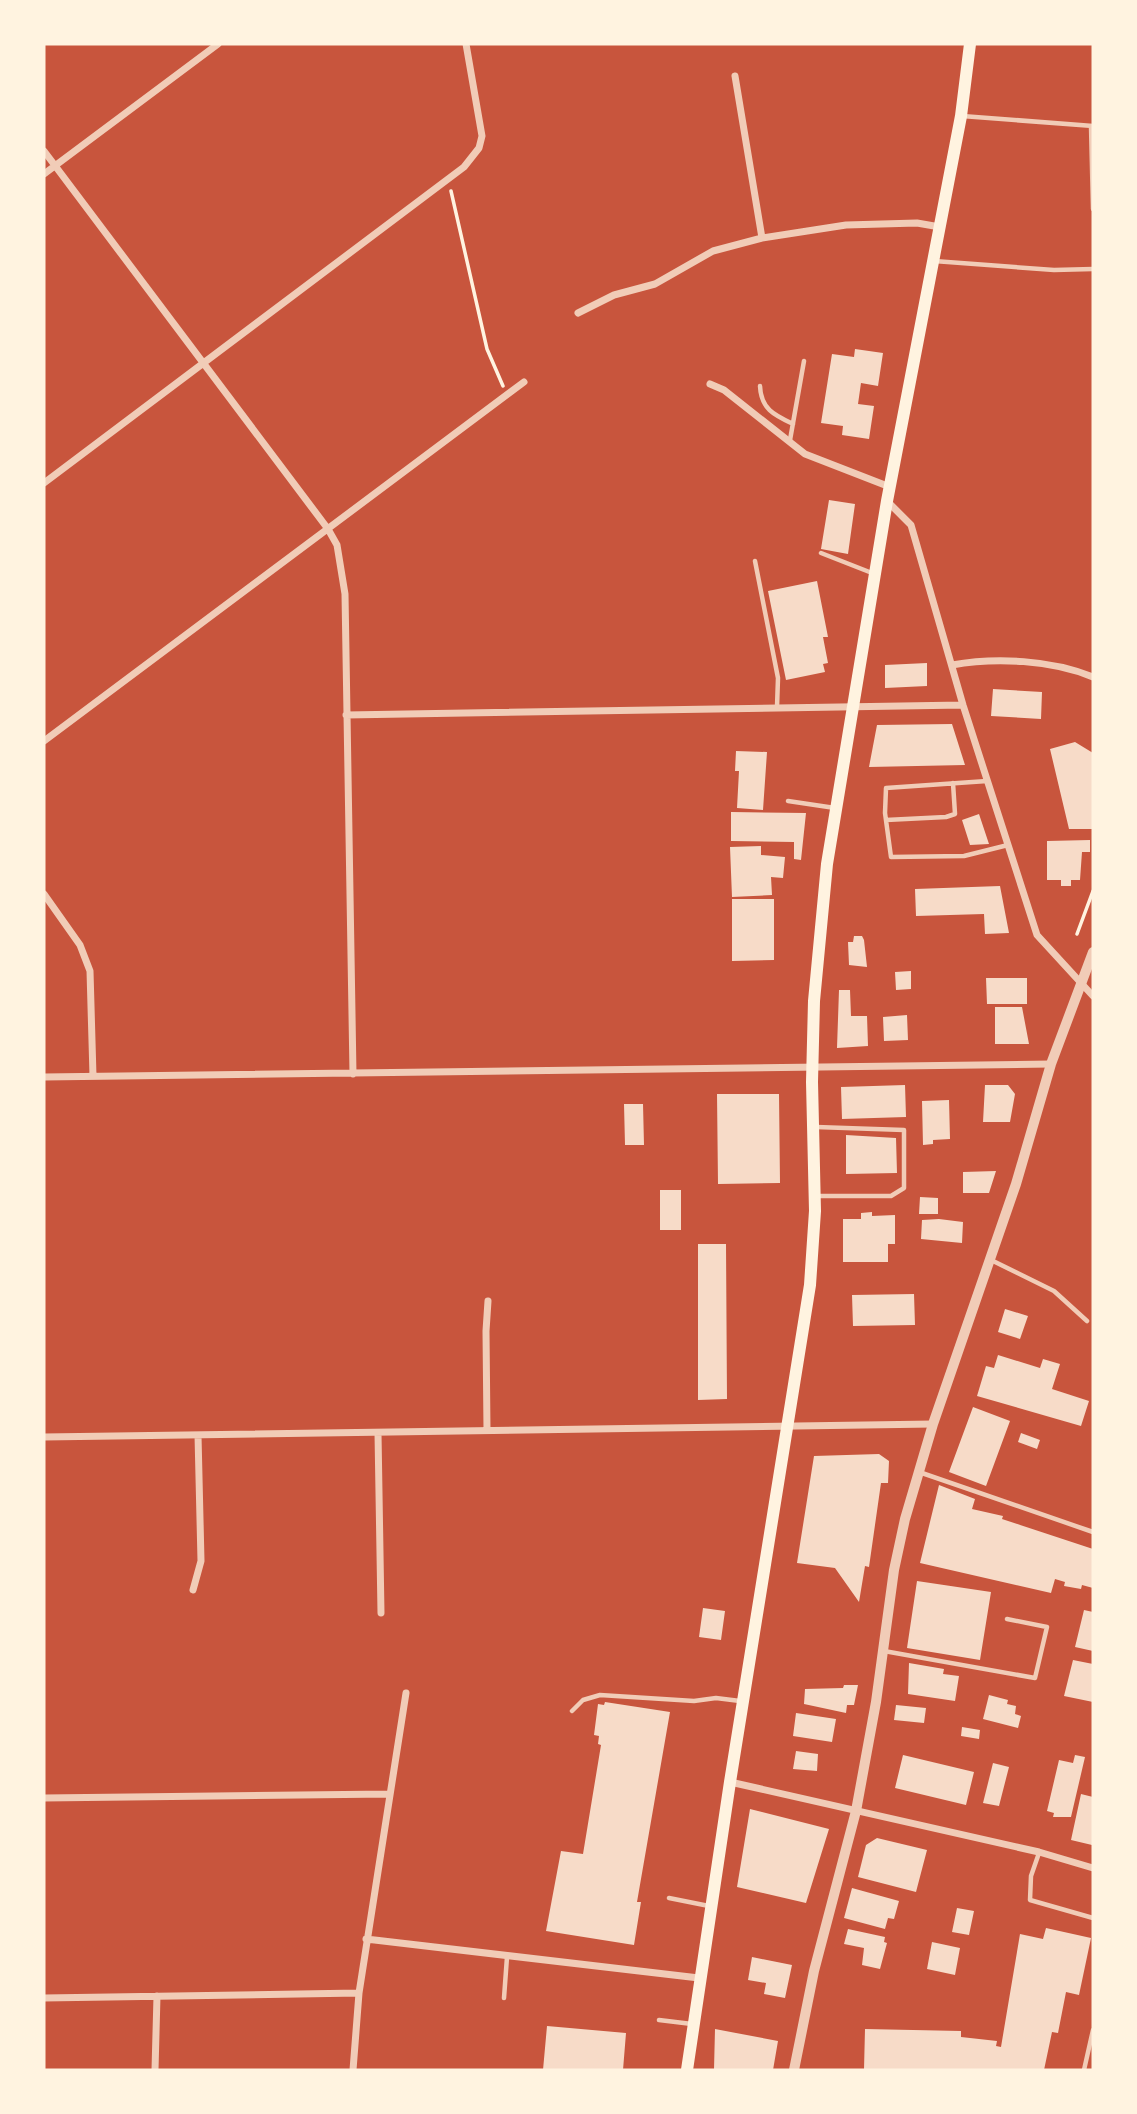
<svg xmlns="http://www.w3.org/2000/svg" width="1137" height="2114" viewBox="0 0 1137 2114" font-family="'Libre Baskerville',serif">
<rect width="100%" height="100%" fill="#c8553d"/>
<path fill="#f7dbc8" d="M 855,349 L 883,353 L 878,386 L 861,383 L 858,404 L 874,406 L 869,439 L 842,435 L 843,426 L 821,423 L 832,354 L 854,357 Z
M 829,500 L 855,504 L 848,554 L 821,549 Z
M 817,581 L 828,637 L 823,637 L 828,663 L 823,664 L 825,672 L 786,680 L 768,591 Z
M 927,663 L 927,686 L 885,688 L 885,665 Z
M 993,689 L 1042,692 L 1041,719 L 991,716 Z
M 952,724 L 965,765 L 869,767 L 877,725 Z
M 1075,742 L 1093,753 L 1093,829 L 1069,829 L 1050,749 Z
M 736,751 L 767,752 L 763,810 L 737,808 L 739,771 L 735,771 Z
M 731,812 L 806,813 L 801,860 L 794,859 L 794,842 L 731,841 Z
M 979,814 L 989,844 L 970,845 L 962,820 Z
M 1090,840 L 1090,852 L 1082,852 L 1080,880 L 1071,880 L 1071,886 L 1061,886 L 1061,880 L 1047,880 L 1047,841 Z
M 761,846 L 761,855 L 785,857 L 783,878 L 771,877 L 772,895 L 732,897 L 730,847 Z
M 1000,886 L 1009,933 L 985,934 L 984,914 L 916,916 L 915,889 Z
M 732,899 L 774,899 L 774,960 L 732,961 Z
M 854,936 L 862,936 L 864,940 L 867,967 L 849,965 L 848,942 L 853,942 Z
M 911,971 L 911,989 L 896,990 L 895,972 Z
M 986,978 L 1027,978 L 1027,1004 L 987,1004 Z
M 839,990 L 850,990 L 851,1016 L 867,1016 L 868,1046 L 837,1048 Z
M 995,1007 L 1022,1007 L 1029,1044 L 995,1044 Z
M 907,1015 L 908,1040 L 884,1041 L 883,1017 Z
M 905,1085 L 906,1117 L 842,1119 L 841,1087 Z
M 985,1085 L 1008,1085 L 1015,1094 L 1010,1122 L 983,1122 Z
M 717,1094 L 779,1094 L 780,1183 L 718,1184 Z
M 949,1100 L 950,1139 L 933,1140 L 933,1144 L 923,1145 L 922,1101 Z
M 624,1104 L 643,1104 L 644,1145 L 625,1145 Z
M 846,1135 L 896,1138 L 897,1173 L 846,1174 Z
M 996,1171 L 989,1193 L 963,1193 L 963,1172 Z
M 660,1190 L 681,1190 L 681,1230 L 660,1230 Z
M 920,1197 L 938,1198 L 938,1214 L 919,1214 Z
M 872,1212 L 872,1216 L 895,1215 L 895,1244 L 888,1244 L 888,1262 L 843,1262 L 843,1219 L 861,1219 L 861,1213 Z
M 939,1219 L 963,1222 L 962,1243 L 921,1239 L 922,1220 Z
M 698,1244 L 726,1244 L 727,1399 L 698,1400 Z
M 914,1294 L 915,1325 L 853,1326 L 852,1295 Z
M 1005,1309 L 1028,1316 L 1020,1339 L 998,1332 Z
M 998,1355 L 1040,1368 L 1043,1359 L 1060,1364 L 1052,1389 L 1089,1401 L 1081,1426 L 977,1396 L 986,1366 L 994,1368 Z
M 973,1407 L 1010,1421 L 986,1486 L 949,1472 Z
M 1021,1433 L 1040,1440 L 1037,1449 L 1018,1442 Z
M 879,1454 L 889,1461 L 888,1483 L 881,1483 L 869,1567 L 865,1566 L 859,1602 L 835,1568 L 797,1563 L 814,1456 Z
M 939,1485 L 975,1499 L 972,1509 L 1003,1516 L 1002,1519 L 1093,1549 L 1093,1588 L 1082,1585 L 1081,1589 L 1064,1586 L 1065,1582 L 1055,1579 L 1051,1593 L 920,1563 Z
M 917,1581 L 991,1592 L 980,1660 L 907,1648 Z
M 703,1608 L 725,1611 L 721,1640 L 699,1637 Z
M 1084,1610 L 1093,1612 L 1093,1651 L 1075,1647 Z
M 1073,1660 L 1093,1664 L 1093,1702 L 1064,1696 Z
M 909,1663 L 944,1669 L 943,1674 L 959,1676 L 955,1701 L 908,1694 Z
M 844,1685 L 858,1685 L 854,1705 L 847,1705 L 846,1713 L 804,1704 L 805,1689 L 843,1688 Z
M 989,1695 L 1008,1700 L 1007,1704 L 1016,1706 L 1015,1714 L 1021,1716 L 1018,1728 L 983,1719 Z
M 605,1702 L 670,1712 L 637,1902 L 641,1902 L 634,1945 L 546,1931 L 561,1851 L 583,1854 L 601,1745 L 598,1744 L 599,1736 L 594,1735 L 598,1704 L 604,1705 Z
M 896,1705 L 926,1708 L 924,1723 L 894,1720 Z
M 796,1713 L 836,1719 L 832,1742 L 793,1736 Z
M 962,1727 L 980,1730 L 979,1739 L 961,1736 Z
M 796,1751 L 818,1754 L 817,1771 L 793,1769 Z
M 903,1755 L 974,1772 L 966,1805 L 895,1788 Z
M 1075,1755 L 1085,1757 L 1071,1817 L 1053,1817 L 1054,1813 L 1047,1811 L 1059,1760 L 1073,1763 Z
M 993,1763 L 1009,1767 L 999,1806 L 983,1803 Z
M 1081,1794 L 1093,1797 L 1092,1845 L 1071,1840 Z
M 750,1809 L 829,1829 L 806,1903 L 737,1887 Z
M 877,1838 L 927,1850 L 916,1892 L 858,1877 L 866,1845 Z
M 852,1888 L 899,1901 L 894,1919 L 888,1918 L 885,1929 L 844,1918 Z
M 957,1908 L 974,1911 L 969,1935 L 952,1932 Z
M 1046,1928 L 1091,1938 L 1079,1995 L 1066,1992 L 1058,2033 L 1052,2032 L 1044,2070 L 864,2070 L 865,2029 L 961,2031 L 961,2037 L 997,2041 L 996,2046 L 1001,2047 L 1020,1934 L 1043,1939 Z
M 848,1929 L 885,1937 L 884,1942 L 887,1943 L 880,1969 L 862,1965 L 864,1948 L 844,1944 Z
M 932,1942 L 960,1948 L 955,1975 L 927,1969 Z
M 752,1957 L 792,1965 L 785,1998 L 764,1994 L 766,1983 L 748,1980 Z
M 547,2026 L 626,2033 L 623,2070 L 543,2070 Z
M 715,2029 L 778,2041 L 773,2070 L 714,2070 Z"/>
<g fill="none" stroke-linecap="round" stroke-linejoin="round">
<path stroke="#fff3e0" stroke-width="3.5" d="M 451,191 L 487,349 L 503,386
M 1077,934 L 1093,891"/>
<path stroke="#f1ccb7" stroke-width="4.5" d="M 962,116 L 1093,126
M 1091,126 L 1093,209
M 934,261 L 1054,270 L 1093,269
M 760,386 C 761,409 774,415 793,424
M 790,440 L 804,361
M 821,553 L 872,573
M 755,561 L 778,678 L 777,707
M 987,781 L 886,788 L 885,813 L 891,857 L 964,856 L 1008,845
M 788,801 L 835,808
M 886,820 L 946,817 L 955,814 L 953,783
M 816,1127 L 904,1130 L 904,1188 L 891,1196 L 816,1196
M 991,1260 L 1054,1291 L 1087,1321
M 919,1472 L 1093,1532
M 884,1651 L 1035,1678 L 1047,1627 L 1007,1619
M 572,1711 L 583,1700 L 600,1695 L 694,1701 L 716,1698 L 740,1701
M 1039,1853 L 1031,1876 L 1030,1900 L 1093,1918
M 669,1898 L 709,1906
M 504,1998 L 507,1957
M 659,2020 L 692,2024
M 1084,2070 L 1093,2030"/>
<path stroke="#f1ccb7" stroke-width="7" d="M 735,76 L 762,238
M 44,151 L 328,529 L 337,545 L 345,594 L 353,1074
M 44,174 L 218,44
M 578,313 L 614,295 L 655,284 L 713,251 L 762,238 L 846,225 L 917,223 L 940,227
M 710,384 L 724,390 L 805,454 L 890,487
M 44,483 L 464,167 L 479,148 L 482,136 L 466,44
M 887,501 L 911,525 L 963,705 L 1037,935 L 1093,996
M 952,665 C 996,657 1052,660 1093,677
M 346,715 L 963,705
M 44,741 L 524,382
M 44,894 L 80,945 L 90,971 L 93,1076
M 44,1077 L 1051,1064
M 487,1430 L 486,1331 L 488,1301
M 378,1433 L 381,1613
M 44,1437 L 933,1424
M 193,1590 L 201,1561 L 198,1435
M 730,1782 L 1039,1852 L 1093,1868
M 44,1798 L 389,1794
M 366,1939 L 699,1978
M 44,1998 L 359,1993
M 155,2070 L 157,1996
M 353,2070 L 359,1993 L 406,1693"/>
<path stroke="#f1ccb7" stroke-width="10" d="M 794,2070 L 814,1971 L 856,1811 L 876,1702 L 894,1570 L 905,1519 L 933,1424 L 1016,1184 L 1051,1064 L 1093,952"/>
<path stroke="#fff3e0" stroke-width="12" d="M 687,2070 L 730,1782 L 810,1285 L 815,1211 L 812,1082 L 814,1001 L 827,864 L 887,501 L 961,116 L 970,44"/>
</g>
<rect width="1137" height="2114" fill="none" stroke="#fff3e0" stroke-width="91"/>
</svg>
